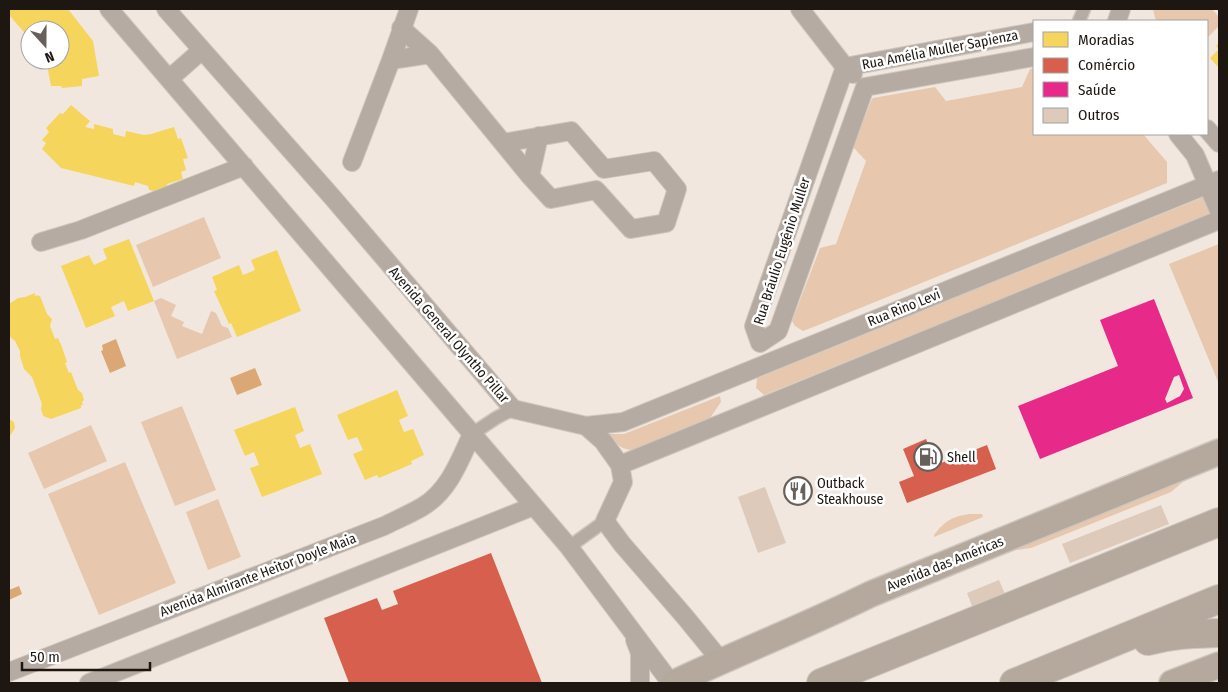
<svg xmlns="http://www.w3.org/2000/svg" width="1228" height="692" viewBox="0 0 1228 692" font-family="'Fira Sans Condensed',sans-serif">
<rect width="100%" height="100%" fill="#f1e7de"/>
<path fill="#e7c8ae" d="M 1153,9 L 1212,9 L 1219,17 L 1219,26 L 1207,38 L 1207,21 L 1158,21 L 1155,18 Z
M 1034,68 L 1034,134 L 1143,134 L 1167,162 L 1167,183 L 821,324 L 803,331 L 795,326 L 792,321 L 820,248 L 836,244 L 866,161 L 853,147 L 871,101 L 873,98 L 935,87 L 946,101 L 1022,87 L 1030,69 Z
M 1204,197 L 1211,214 L 764,395 L 756,388 L 757,378 Z
M 204,217 L 221,258 L 153,287 L 136,245 Z
M 1219,244 L 1219,384 L 1169,264 Z
M 161,298 L 176,305 L 171,316 L 184,322 L 182,326 L 202,334 L 211,311 L 216,313 L 222,326 L 228,328 L 232,337 L 177,359 L 154,301 Z
M 720,396 L 721,402 L 710,418 L 635,450 C 620,450 618,445 609,434 L 624,434 Z
M 182,406 L 216,490 L 175,506 L 141,422 Z
M 91,425 L 107,461 L 44,489 L 28,453 Z
M 125,462 L 176,583 L 99,615 L 48,494 Z
M 1184,481 L 1171,492 L 1031,548 L 1017,550 L 1016,549 Z
M 218,499 L 241,557 L 208,570 L 186,512 Z
M 969,514 L 982,514 L 983,517 L 934,537 L 934,535 C 945,521 951,517 969,514 Z"/>
<path fill="#dba775" d="M 116,339 L 126,366 L 110,373 L 101,351 L 103,350 L 102,345 Z
M 255,368 L 262,385 L 237,395 L 230,378 Z
M 19,586 L 22,594 L 9,600 L 9,590 Z"/>
<path fill="#f6d55c" d="M 9,9 L 68,9 L 93,41 L 99,76 L 82,79 L 82,86 L 62,88 L 61,86 L 51,86 L 46,60 L 60,60 L 60,30 L 30,30 L 30,39 L 9,15 Z
M 1219,43 L 1219,68 L 1210,58 L 1219,49 L 1216,46 Z
M 71,105 L 90,121 L 85,127 L 94,129 L 94,124 L 113,129 L 113,134 L 125,137 L 126,131 L 144,135 L 151,134 L 174,127 L 178,139 L 181,138 L 188,158 L 183,159 L 186,170 L 181,172 L 183,179 L 167,184 L 168,189 L 158,192 L 149,190 L 148,186 L 135,182 L 134,186 L 61,168 L 42,149 L 46,143 L 42,140 L 49,132 L 46,128 L 60,113 L 63,114 Z
M 129,239 L 154,301 L 128,311 L 124,301 L 111,307 L 115,316 L 86,328 L 61,266 L 89,255 L 94,265 L 107,259 L 103,249 Z
M 277,250 L 301,311 L 237,337 L 231,323 L 229,324 L 214,291 L 217,290 L 212,277 L 239,265 L 243,275 L 255,270 L 251,260 Z
M 35,293 L 35,296 L 38,295 L 38,296 L 40,296 L 47,314 L 52,319 L 50,326 L 55,339 L 58,338 L 62,347 L 67,362 L 65,363 L 69,373 L 71,372 L 78,390 L 82,393 L 84,400 L 82,402 L 83,405 L 81,405 L 81,408 L 51,419 L 43,416 L 41,409 L 42,404 L 32,377 L 24,369 L 20,356 L 20,351 L 15,341 L 10,337 L 9,327 L 9,304 L 18,298 L 25,297 Z
M 397,390 L 408,416 L 399,420 L 404,432 L 413,429 L 424,455 L 411,461 L 412,464 L 379,478 L 377,475 L 365,480 L 353,454 L 363,450 L 357,437 L 348,440 L 337,415 Z
M 295,407 L 304,431 L 295,435 L 300,448 L 310,444 L 322,474 L 262,497 L 250,468 L 259,465 L 254,452 L 245,456 L 234,430 Z
M 9,419 L 14,422 L 15,428 L 10,436 L 9,436 Z"/>
<path fill="#d6604d" d="M 926,439 L 936,465 L 987,445 L 996,469 L 907,503 L 899,482 L 914,476 L 903,449 Z
M 491,553 L 542,683 L 349,683 L 324,618 L 377,598 L 382,610 L 398,604 L 393,591 Z"/>
<path fill="#e7298a" fill-rule="evenodd" d="M 1154,299 L 1193,398 L 1040,459 L 1018,406 L 1118,366 L 1100,320 ZM 1179,375 L 1184,389 L 1180,396 L 1167,403 L 1165,399 L 1174,377 Z"/>
<path fill="#ddcaba" d="M 765,487 L 786,543 L 758,553 L 738,497 Z
M 1161,505 L 1169,524 L 1070,563 L 1062,544 Z
M 999,580 L 1008,601 L 975,614 L 967,593 Z"/>
<g fill="none" stroke-linecap="round" stroke-linejoin="round">
<defs>
<path id="pedestrian" d="M 1079,21 L 1084,9
M 472,434 L 496,418 L 513,409
M 569,547 L 605,521"/>
<path id="minor" d="M 109,9 L 569,547 L 671,683
M 166,9 L 333,198 L 513,409 L 586,426 L 603,441 L 620,465 L 623,482 L 605,521 L 622,544 L 686,618 L 721,661
M 800,9 L 845,67 L 853,74
M 1117,21 L 1121,9
M 401,28 L 430,54 L 530,176 L 551,199 L 596,190 L 631,229 L 666,223 L 677,189 L 654,161 L 604,169 L 571,131 L 503,143
M 391,60 L 430,54
M 169,79 L 202,50
M 865,87 L 778,331 L 760,343 L 754,326 L 845,67 L 1034,32
M 865,87 L 1034,57
M 1207,129 L 1219,143
M 1178,134 L 1195,155 L 1219,211
M 352,162 L 391,60 L 409,9
M 530,176 L 539,136
M 41,242 L 81,230 L 244,166
M 586,426 L 623,422 L 1219,180
M 620,465 L 1219,220
M 635,640 L 640,653 L 640,683
M 9,672 L 384,526 C 396,520 410,514 422,507 C 449,491 460,460 472,434
M 89,683 L 534,506"/>
<path id="secondary" d="M 674,683 C 739,652 806,626 871,594 L 1219,452
M 1172,683 L 1219,665"/>
<path id="trunk" d="M 1148,641 C 1174,634 1193,634 1219,633
M 821,683 L 1219,522
M 1014,683 L 1219,599"/>
</defs>
<use href="#pedestrian" stroke="#cdc6bf" stroke-width="15"/>
<use href="#minor" stroke="#cdc6bf" stroke-width="20"/>
<use href="#secondary" stroke="#cdc6bf" stroke-width="28"/>
<use href="#trunk" stroke="#cdc6bf" stroke-width="30"/>
<use href="#pedestrian" stroke="#b6aba2" stroke-width="12"/>
<use href="#minor" stroke="#b6aba2" stroke-width="18"/>
<use href="#secondary" stroke="#b5a99e" stroke-width="25"/>
<use href="#trunk" stroke="#b5a99e" stroke-width="28"/>
</g>
<defs>
<symbol id="fuel-ring" viewBox="-11 -11 22 22"><circle r="9.5" fill="#fff" stroke="#675f59" stroke-width="1.5"/><path d="M-5.5-6h7V0h2V4h1.3V-2.5L3-4.5l.8-.8L6-3V5H2.5V1h-1V6h-7ZM-4.2-4.7v3.2H.2V-4.7Z" fill="#675f59"/></symbol>
<symbol id="restaurant-ring" viewBox="-11 -11 22 22"><circle r="9.5" fill="#fff" stroke="#675f59" stroke-width="1.5"/><path d="M-5-6h1v4h1v-4h1v4h1v-4h1v5L-1.5 .5V6h-2V.5L-5-1ZM5-6V6H3V1.5H1.5Q1.5-4 5-6Z" fill="#675f59"/></symbol>
</defs>
<g fill-rule="evenodd">
<use href="#fuel-ring" x="912" y="441" width="32" height="32"/>
<use href="#restaurant-ring" x="782" y="475" width="32" height="32"/>
</g>
<g text-anchor="middle" dominant-baseline="central" stroke-width="5" stroke-linejoin="round" paint-order="stroke">
<g font-size="14" fill="#1d1611" stroke="#fff">
<text transform="translate(940 50) rotate(-11)">Rua Amélia Muller Sapienza</text>
<text transform="translate(782 251) rotate(-72)">Rua Bráulio Eugênio Muller</text>
<text transform="translate(904 308) rotate(-22)">Rua Rino Levi</text>
<text transform="translate(449 335) rotate(49)">Avenida General Olyntho Pillar</text>
<text transform="translate(945 564) rotate(-22)">Avenida das Américas</text>
<text transform="translate(258 575) rotate(-21)">Avenida Almirante Heitor Doyle Maia</text>
</g>
<g font-size="14" fill="#1d1611" stroke="#fff" text-anchor="start">
<text x="947" y="457">Shell</text>
<text x="817" y="483">Outback<tspan x="817" dy="16">Steakhouse</tspan></text>
</g>
</g>
<rect width="1228" height="692" fill="none" stroke="#1d1611" stroke-width="20"/>
<rect x="1033" y="20" width="175" height="115" fill="#ffffff" stroke="#a5a2a0"/>
<rect x="1043" y="32" width="25" height="15" fill="#f6d55c" stroke="#a5a2a0"/>
<text x="1078" y="45" font-size="15" fill="#1d1611">Moradias</text>
<rect x="1043" y="58" width="25" height="15" fill="#d6604d" stroke="#a5a2a0"/>
<text x="1078" y="70" font-size="15" fill="#1d1611">Comércio</text>
<rect x="1043" y="82" width="25" height="15" fill="#e7298a" stroke="#a5a2a0"/>
<text x="1078" y="95" font-size="15" fill="#1d1611">Saúde</text>
<rect x="1043" y="108" width="25" height="15" fill="#ddcaba" stroke="#a5a2a0"/>
<text x="1078" y="120" font-size="15" fill="#1d1611">Outros</text>
<g transform="translate(45 45) rotate(159)"><circle r="24" fill="#ffffff" stroke="#a5a2a0"/>
<path d="M0-4L9 19L0 12L-9 19Z" fill="#675f59"/>
<text y="-8" font-size="14" font-weight="bold" text-anchor="middle" fill="#1d1611">N</text>
</g>
<path d="M22 662v8h128v-8" fill="none" stroke="#1d1611" stroke-width="2.5"/>
<text x="30" y="662" font-size="15" fill="#1d1611" stroke="#ffffff" stroke-width="4" paint-order="stroke">50 m</text>
</svg>
